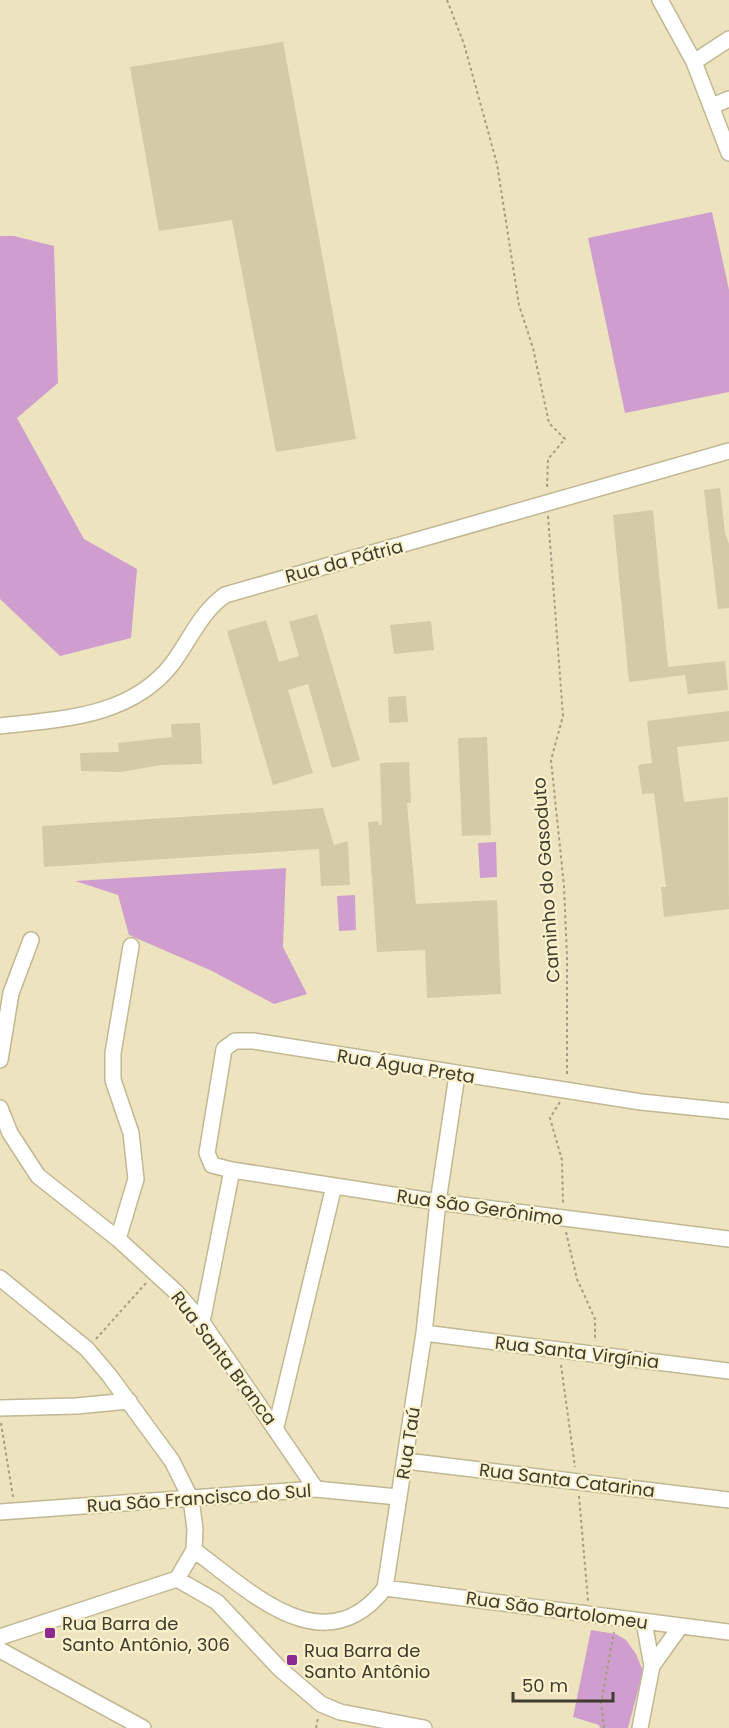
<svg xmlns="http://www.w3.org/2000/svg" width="729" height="1728" viewBox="0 0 729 1728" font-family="Poppins,sans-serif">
<rect width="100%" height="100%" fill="#ede4bf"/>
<path fill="#cf9ece" d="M 712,212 L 729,290 L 729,392 L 625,413 L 588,238 Z
M 0,236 L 14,236 L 54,246 L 58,383 L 17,418 L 84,539 L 137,569 L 131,638 L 60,656 L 0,599 Z
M 496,842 L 497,877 L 480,878 L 478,843 Z
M 286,868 L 283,947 L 307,994 L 274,1004 L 212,971 L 129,935 L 118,895 L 75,881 Z
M 355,895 L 356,930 L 339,931 L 337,896 Z
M 591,1630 L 616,1634 L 626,1640 L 636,1654 L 643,1671 L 628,1728 L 600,1728 L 599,1725 L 573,1717 Z"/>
<path fill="#d3caa6" d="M 283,42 L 356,439 L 276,452 L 232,220 L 159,231 L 130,67 Z
M 720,488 L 725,533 L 729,544 L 729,608 L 718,609 L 704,490 Z
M 653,510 L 668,667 L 725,661 L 728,690 L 688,694 L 685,675 L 629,682 L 613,515 Z
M 317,614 L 360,760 L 332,768 L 308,684 L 288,690 L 313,773 L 273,785 L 227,631 L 266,620 L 279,662 L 299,656 L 289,622 Z
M 431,621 L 434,650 L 394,654 L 390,625 Z
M 406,696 L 408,722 L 389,723 L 388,697 Z
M 729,711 L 729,741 L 677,747 L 684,802 L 728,797 L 729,909 L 664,917 L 661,887 L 666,887 L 654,793 L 642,794 L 638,765 L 652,763 L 647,721 Z
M 200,723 L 202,764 L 161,765 L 121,772 L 81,771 L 80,753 L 119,752 L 118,743 L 172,737 L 171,724 Z
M 487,737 L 491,835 L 462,836 L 458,738 Z
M 409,762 L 411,803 L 407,803 L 416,904 L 497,900 L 501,994 L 427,998 L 425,950 L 377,952 L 368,822 L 378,821 L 379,825 L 382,825 L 380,763 Z
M 323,808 L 334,845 L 347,841 L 348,844 L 350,885 L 321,886 L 319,849 L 44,867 L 42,826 Z"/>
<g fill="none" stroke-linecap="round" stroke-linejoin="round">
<defs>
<path id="minor" d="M 660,0 L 694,62 L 729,153
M 694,62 L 729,39
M 712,106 L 729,99
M 0,726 C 62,719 131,717 172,664 C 190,640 200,613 225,595 L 729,451
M 0,1060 L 11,993 L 31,940
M 0,1108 L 10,1133 L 38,1176 L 118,1239 L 176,1292 L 202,1322 L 316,1489
M 729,1111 L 641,1102 L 253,1041 L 235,1041 L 224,1049 L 207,1153 L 212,1165 L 232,1170 L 438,1202 L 729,1239
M 118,1239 L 136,1179 L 131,1133 L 113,1080 L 113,1053 L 131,946
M 0,1278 L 87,1349 L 109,1375 L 172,1461 L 191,1499 L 195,1529 L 194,1550 L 177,1579
M 202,1322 L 232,1170
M 424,1333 L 729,1371
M 0,1408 L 76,1406 L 129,1401
M 276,1427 L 334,1186
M 406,1461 L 729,1500
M 0,1512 L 316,1489 L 398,1497
M 194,1550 C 251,1592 324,1666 385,1588 L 424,1333 L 438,1202 L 457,1075
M 385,1588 L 729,1632
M 644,1622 L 652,1666
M 0,1637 L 177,1579 L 217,1602 L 280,1669 L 321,1704 L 340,1712 L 424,1728
M 0,1650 L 143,1728
M 640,1728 L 652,1666 L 680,1627"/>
</defs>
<use href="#minor" stroke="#c0b793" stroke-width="18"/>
<path stroke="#a39d81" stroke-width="2" stroke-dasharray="3 3" stroke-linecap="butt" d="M 447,0 L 464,44 L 497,164 L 519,305 L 533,348 L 549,423 L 565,439 L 548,459 L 547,489
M 548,516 L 563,716 L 551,760 L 564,886 L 567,957 L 567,1077
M 560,1102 L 550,1118 L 562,1160 L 563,1203
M 566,1232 L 577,1279 L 595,1319 L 595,1341
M 96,1339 L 146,1283
M 561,1365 L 575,1467
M 1,1423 L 13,1497
M 579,1496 L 588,1601
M 316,1728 L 318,1718
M 604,1728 L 601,1703 L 614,1632"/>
<use href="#minor" stroke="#fff" stroke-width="15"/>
</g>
<g fill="#8e2990" stroke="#fbf1cc" stroke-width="2">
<rect x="44" y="1627" width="12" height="12" rx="3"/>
<rect x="286" y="1654" width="12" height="12" rx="3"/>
</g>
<g text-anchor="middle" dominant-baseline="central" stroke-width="4.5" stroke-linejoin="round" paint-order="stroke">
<g font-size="18" fill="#3f3c2d" stroke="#fbf1cc">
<text transform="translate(344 561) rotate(-15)">Rua da Pátria</text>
<text transform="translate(546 880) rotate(-94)">Caminho do Gasoduto</text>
<text transform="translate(406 1066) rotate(9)">Rua Água Preta</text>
<text transform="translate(480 1207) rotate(8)">Rua São Gerônimo</text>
<text transform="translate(577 1352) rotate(7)">Rua Santa Virgínia</text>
<text transform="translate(224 1358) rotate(53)">Rua Santa Branca</text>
<text transform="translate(408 1443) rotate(-81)">Rua Taú</text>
<text transform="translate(567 1480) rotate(7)">Rua Santa Catarina</text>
<text transform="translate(199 1498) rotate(-4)">Rua São Francisco do Sul</text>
<text transform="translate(557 1610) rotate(8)">Rua São Bartolomeu</text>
</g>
<g font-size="18" fill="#3f3c2d" stroke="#fbf1cc" text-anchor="start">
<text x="62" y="1623">Rua Barra de<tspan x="62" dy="21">Santo Antônio, 306</tspan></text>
<text x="304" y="1650">Rua Barra de<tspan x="304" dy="21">Santo Antônio</tspan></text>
</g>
</g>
<path d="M513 1692v9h100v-9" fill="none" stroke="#3f3c2d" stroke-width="3"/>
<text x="522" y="1692" font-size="18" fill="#3f3c2d" stroke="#fbf1cc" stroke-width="4.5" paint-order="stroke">50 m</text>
</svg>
